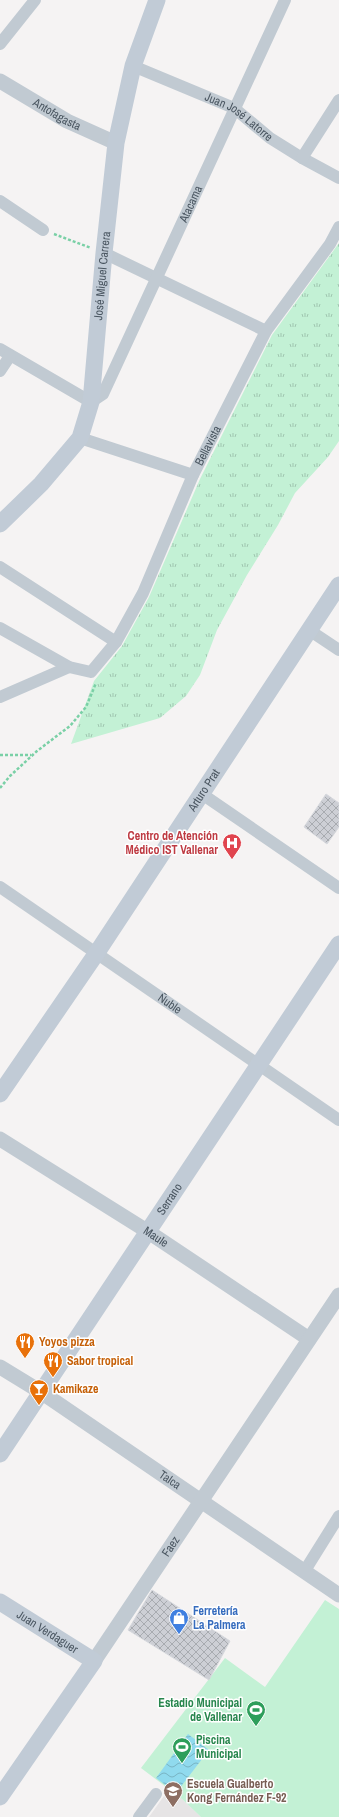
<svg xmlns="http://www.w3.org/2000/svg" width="339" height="1817" viewBox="0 0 339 1817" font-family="'Archivo Narrow',sans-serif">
<defs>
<pattern id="grass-tufts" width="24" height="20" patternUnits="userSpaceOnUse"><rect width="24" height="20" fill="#c3f1d5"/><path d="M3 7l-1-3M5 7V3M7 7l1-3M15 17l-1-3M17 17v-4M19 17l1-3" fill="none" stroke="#a0c6b0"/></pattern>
<pattern id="water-waves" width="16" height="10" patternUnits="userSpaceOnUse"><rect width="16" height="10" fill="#90daee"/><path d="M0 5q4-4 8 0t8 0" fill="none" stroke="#78b4c4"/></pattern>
<pattern id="building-cross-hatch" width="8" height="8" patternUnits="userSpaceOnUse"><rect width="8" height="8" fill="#cdcfd5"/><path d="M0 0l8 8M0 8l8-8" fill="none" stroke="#a8abb0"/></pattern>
</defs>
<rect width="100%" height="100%" fill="#f5f3f3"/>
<path fill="#e6e4e5" d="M 169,1789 L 182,1799 L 201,1817 L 149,1817 Z"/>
<path fill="url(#grass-tufts)" d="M 339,243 L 339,441 L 328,457 L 295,493 L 278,525 L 247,575 L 217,630 L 200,675 L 186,696 L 160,718 L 71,744 L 94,681 L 122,646 L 149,597 L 200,479 L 272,335 Z"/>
<path fill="#c3f1d5" d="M 325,1600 L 339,1609 L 339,1817 L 201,1817 L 182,1799 L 141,1768 L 225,1658 L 265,1687 Z"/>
<path fill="url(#water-waves)" d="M 188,1734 L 209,1750 L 176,1793 L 156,1778 Z"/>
<path fill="url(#building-cross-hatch)" stroke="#d7d9de" d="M 326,794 L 339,803 L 339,827 L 327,844 L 304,827 Z
M 152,1590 L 230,1641 L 209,1680 L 128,1630 Z"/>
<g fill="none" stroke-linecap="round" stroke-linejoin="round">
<path stroke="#7ad0a6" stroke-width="2.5" stroke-dasharray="3 2" stroke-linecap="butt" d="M 54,234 L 91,248
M 0,755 L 31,755
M 0,788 L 10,776 L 37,751 L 70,726 L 86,707 L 96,683"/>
<g stroke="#c1cad2" stroke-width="12">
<path d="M 0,44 L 35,0"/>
<path id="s1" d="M 133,66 L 234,108 L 270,138 L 302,158 L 339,178"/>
<path d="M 302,158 L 339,100"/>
<path d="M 0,201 L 43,230"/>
<path d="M 104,253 L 266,331"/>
<path id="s2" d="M 0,349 L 91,402 L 103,394 L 285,0"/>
<path d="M 0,371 L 10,356"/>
<path d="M 80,438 L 193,475"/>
<path d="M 0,567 L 116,642"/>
<path id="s3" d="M 0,628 L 69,667 L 91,672 L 116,642 L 143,593 L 193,475 L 266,331 L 330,244 L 339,227"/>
<path d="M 309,630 L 339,650"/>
<path d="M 0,697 L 69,667"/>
<path d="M 202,794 L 339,888"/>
<path id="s4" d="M 0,887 L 339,1120"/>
<path d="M 304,1572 L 339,1516"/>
<path d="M 139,1817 L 156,1794"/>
</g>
<g stroke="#c1cad2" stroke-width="15">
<path id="s5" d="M 0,81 L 67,121 L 116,143"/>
<path id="s6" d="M 0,1139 L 147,1231 L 309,1339"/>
<path id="s7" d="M 0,1367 L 41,1392 L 339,1595"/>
<path id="s8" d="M 94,1661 L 339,1295"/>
</g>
<g stroke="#c1cbd6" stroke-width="17">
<path id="s9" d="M 0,524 L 41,484 L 80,438 L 91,402 L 104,253 L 116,143 L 133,66 L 157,0"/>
<path id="s10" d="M 0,1094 L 96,954 L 339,585"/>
<path id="s11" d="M 0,1454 L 339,944"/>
<path id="s12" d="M 0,1602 L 94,1661 L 0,1797"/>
</g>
</g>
<defs>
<symbol id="hospital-pin" viewBox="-11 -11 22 30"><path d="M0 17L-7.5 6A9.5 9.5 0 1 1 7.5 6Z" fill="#e0444e" stroke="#fff"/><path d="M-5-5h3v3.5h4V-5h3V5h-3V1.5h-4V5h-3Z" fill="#fff"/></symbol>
<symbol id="restaurant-pin" viewBox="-11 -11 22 30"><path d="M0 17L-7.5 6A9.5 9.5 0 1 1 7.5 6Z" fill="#e8710a" stroke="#fff"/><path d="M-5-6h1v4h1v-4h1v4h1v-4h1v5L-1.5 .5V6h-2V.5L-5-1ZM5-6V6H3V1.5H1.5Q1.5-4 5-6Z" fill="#fff"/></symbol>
<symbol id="bar-pin" viewBox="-11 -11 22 30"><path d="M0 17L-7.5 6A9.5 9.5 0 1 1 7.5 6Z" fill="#e8710a" stroke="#fff"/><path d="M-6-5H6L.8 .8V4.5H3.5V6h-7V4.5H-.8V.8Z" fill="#fff"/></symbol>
<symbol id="shop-pin" viewBox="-11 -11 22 30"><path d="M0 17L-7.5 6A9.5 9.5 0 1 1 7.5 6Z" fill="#3f7fe0" stroke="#fff"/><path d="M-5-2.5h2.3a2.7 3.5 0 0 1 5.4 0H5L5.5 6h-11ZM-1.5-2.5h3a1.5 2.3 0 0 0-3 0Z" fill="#fff"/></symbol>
<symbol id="stadium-pin" viewBox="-11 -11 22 30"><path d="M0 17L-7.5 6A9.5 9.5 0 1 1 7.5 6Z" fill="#2e9e5b" stroke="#fff"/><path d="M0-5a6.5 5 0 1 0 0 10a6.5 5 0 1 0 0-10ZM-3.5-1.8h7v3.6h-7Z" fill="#fff"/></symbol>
<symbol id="school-pin" viewBox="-11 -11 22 30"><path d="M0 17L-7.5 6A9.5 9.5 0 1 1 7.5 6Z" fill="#8d6e63" stroke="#fff"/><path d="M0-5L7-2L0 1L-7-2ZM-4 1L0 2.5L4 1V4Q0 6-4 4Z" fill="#fff"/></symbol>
</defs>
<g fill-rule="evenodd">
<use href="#hospital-pin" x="221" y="832" width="22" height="30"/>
<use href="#restaurant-pin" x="14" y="1331" width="22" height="30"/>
<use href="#restaurant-pin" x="42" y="1350" width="22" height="30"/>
<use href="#bar-pin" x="28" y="1378" width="22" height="30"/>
<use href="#shop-pin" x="168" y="1607" width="22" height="30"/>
<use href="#stadium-pin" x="245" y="1699" width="22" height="30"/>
<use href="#stadium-pin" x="171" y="1736" width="22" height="30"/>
<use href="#school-pin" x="162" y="1780" width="22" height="30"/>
</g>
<g text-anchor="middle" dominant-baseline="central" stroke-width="3" stroke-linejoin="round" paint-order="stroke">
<g font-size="12" fill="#4a5661" stroke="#fff">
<text stroke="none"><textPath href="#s5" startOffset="66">Antofagasta</textPath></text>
<text stroke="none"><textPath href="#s1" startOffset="118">Juan José Latorre</textPath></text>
<text stroke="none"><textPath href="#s2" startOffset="329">Atacama</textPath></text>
<text stroke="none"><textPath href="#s9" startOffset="282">José Miguel Carrera</textPath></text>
<text stroke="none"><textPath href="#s3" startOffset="358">Bellavista</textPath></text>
<text stroke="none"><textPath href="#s10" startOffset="366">Arturo Prat</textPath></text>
<text stroke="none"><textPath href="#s4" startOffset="206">Ñuble</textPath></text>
<text stroke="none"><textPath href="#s11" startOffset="306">Serrano</textPath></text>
<text stroke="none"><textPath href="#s6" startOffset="184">Maule</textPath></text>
<text stroke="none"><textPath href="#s7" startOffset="204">Talca</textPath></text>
<text stroke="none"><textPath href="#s8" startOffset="138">Faez</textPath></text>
<text stroke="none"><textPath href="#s12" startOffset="56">Juan Verdaguer</textPath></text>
</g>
<g font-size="12" font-weight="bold" fill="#be3a42" stroke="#fff" text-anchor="end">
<text x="218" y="836">Centro de Atención<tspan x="218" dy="14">Médico IST Vallenar</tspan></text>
</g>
<g font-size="12" font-weight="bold" fill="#c56008" stroke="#fff" text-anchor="start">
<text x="39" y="1342">Yoyos pizza</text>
<text x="67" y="1361">Sabor tropical</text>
<text x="53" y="1389">Kamikaze</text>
</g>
<g font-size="12" font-weight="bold" fill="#366cbe" stroke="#fff" text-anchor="start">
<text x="193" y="1611">Ferretería<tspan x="193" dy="14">La Palmera</tspan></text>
</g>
<g font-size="12" font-weight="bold" fill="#27864d" stroke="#fff" text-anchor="end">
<text x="242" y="1703">Estadio Municipal<tspan x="242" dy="14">de Vallenar</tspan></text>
<text x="196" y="1740" text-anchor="start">Piscina<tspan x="196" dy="14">Municipal</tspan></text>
</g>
<g font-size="12" font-weight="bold" fill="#785e54" stroke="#fff" text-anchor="start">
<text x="187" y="1784">Escuela Gualberto<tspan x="187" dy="14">Kong Fernández F-92</tspan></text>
</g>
</g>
</svg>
